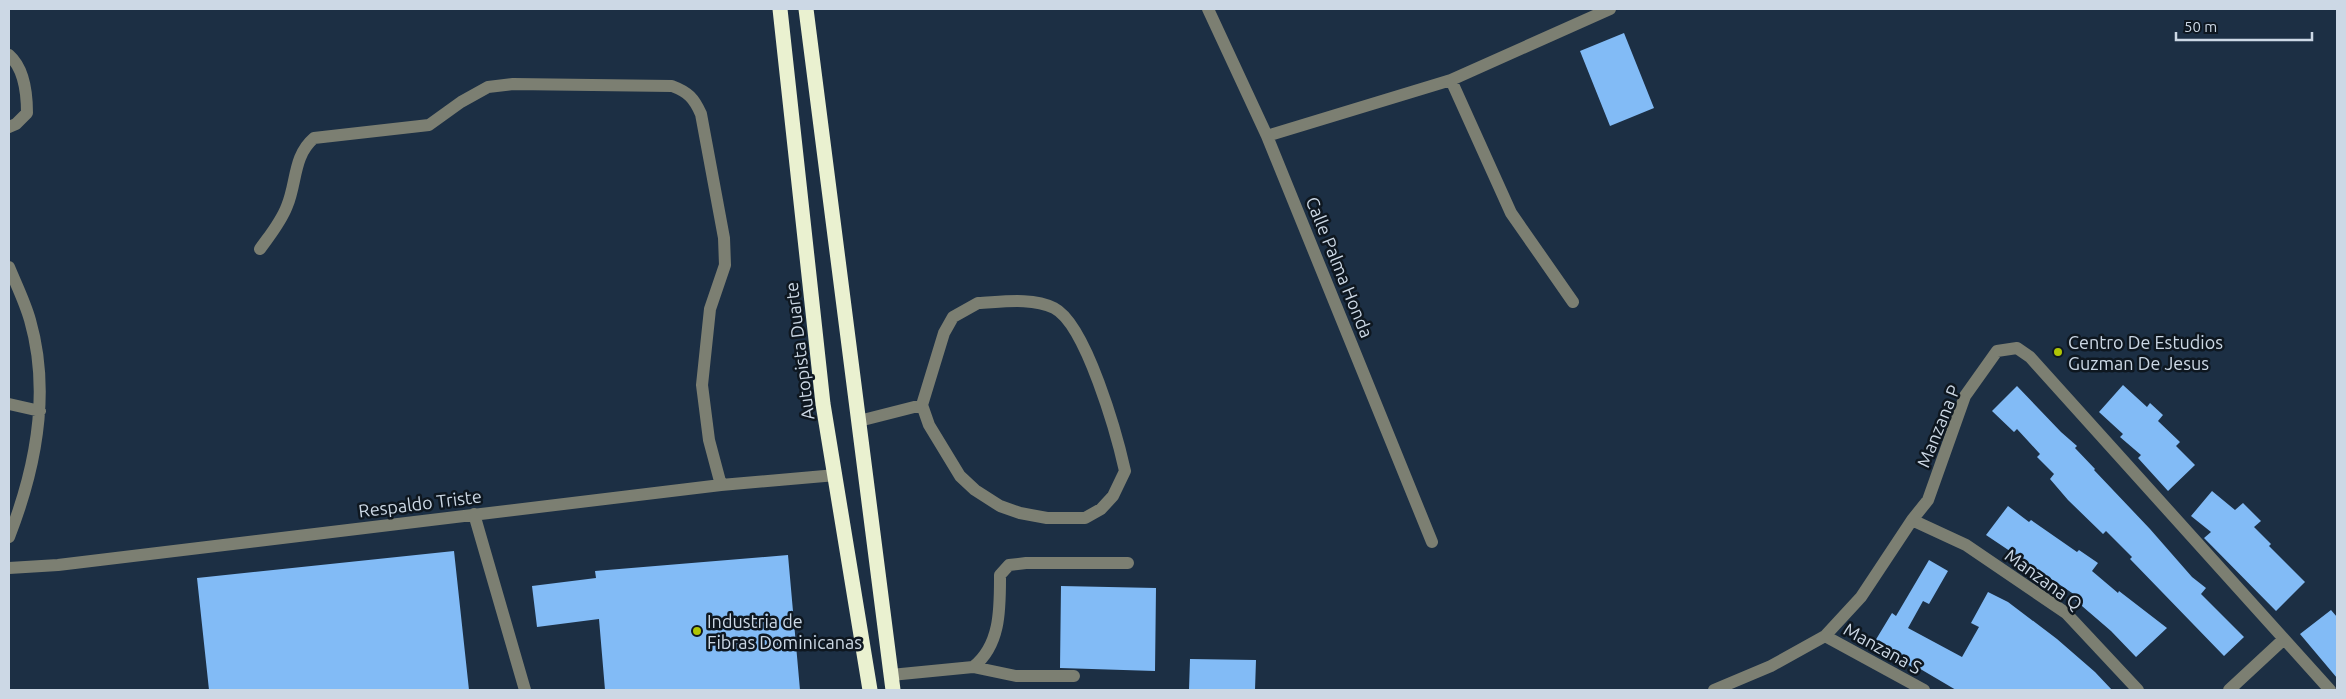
<svg xmlns="http://www.w3.org/2000/svg" width="2346" height="699" viewBox="0 0 2346 699" font-family="Ubuntu,sans-serif">
<rect width="100%" height="100%" fill="#1c2f44"/>
<path fill="#82bbf6" d="M 1624,33 L 1654,108 L 1610,126 L 1580,51 Z
M 2123,385 L 2147,407 L 2150,403 L 2163,415 L 2158,421 L 2180,442 L 2176,446 L 2195,465 L 2168,491 L 2138,458 L 2141,455 L 2120,437 L 2123,434 L 2099,412 Z
M 2017,386 L 2061,432 L 2077,446 L 2075,448 L 2095,469 L 2094,470 L 2150,529 L 2192,577 L 2206,588 L 2201,594 L 2244,637 L 2224,656 L 2130,559 L 2132,557 L 2106,531 L 2103,534 L 2068,500 L 2050,479 L 2054,474 L 2037,457 L 2040,454 L 2017,429 L 2014,432 L 1992,411 Z
M 2212,491 L 2235,510 L 2243,503 L 2261,521 L 2254,527 L 2271,544 L 2269,546 L 2305,582 L 2276,611 L 2204,538 L 2211,532 L 2191,516 Z
M 2008,506 L 2029,522 L 2031,520 L 2077,552 L 2079,550 L 2098,563 L 2092,571 L 2118,593 L 2119,591 L 2167,628 L 2136,657 L 2111,631 L 2075,600 L 2078,597 L 1986,535 Z
M 454,551 L 469,690 L 209,690 L 197,578 Z
M 788,555 L 800,690 L 605,690 L 599,619 L 537,627 L 532,586 L 596,578 L 595,571 Z
M 1929,560 L 1948,571 L 1929,604 L 1923,601 L 1908,628 L 1962,657 L 1979,627 L 1971,623 L 1988,592 L 2008,602 L 2057,639 L 2095,672 L 2112,690 L 1956,690 L 1917,667 L 1916,669 L 1872,646 L 1892,613 L 1896,616 Z
M 1061,586 L 1156,588 L 1155,671 L 1060,668 Z
M 2331,610 L 2337,617 L 2337,678 L 2300,634 Z
M 1190,659 L 1256,660 L 1255,690 L 1189,690 Z"/>
<g fill="none" stroke-linecap="round" stroke-linejoin="round">
<path stroke="#7c7f72" stroke-width="12" d="M 1208,9 L 1267,136 L 1432,542
M 9,55 C 25,69 27,94 27,113 L 16,124 L 9,127
M 1451,80 L 1511,213 L 1573,302
M 1267,136 L 1451,80 L 1610,9
M 260,249 C 270,235 281,222 287,206 C 297,182 293,156 314,138 L 429,125 L 461,102 L 488,87 L 513,84 L 672,86 C 688,92 694,98 701,114 L 724,238 L 725,265 L 710,309 L 702,385 L 709,440 L 721,485
M 9,267 C 16,284 25,302 30,320 C 51,393 36,468 9,537
M 978,303 C 1001,302 1032,297 1054,308 C 1086,324 1117,435 1125,471 L 1113,496 L 1101,509 L 1085,518 L 1047,518 L 1020,513 L 1000,506 L 975,490 L 960,476 L 929,425 L 922,405 L 944,333 L 953,317 Z
M 9,404 L 40,411
M 859,421 L 922,405
M 474,514 L 525,690
M 1912,520 L 1966,545 L 2066,613 L 2138,690
M 9,568 L 58,565 L 721,485 L 836,475
M 1825,636 L 1924,690
M 973,667 C 1001,645 1000,608 1000,575 L 1009,565 L 1026,563 L 1128,563
M 891,675 L 973,667 L 1016,676 L 1074,676
M 1714,690 L 1771,666 L 1825,636 L 1861,597 L 1912,520 L 1928,500 L 1965,396 L 1997,351 L 2017,348 L 2030,357 L 2330,690
M 2229,690 L 2284,639"/>
<path stroke="#eaf1d0" stroke-width="15" d="M 780,9 L 823,404 L 870,690
M 806,9 L 893,690"/>
</g>
<g fill="#afc505" stroke="#0e1720" stroke-width="2">
<circle cx="2058" cy="352" r="5"/>
<circle cx="697" cy="631" r="5"/>
</g>
<g text-anchor="middle" dominant-baseline="central" stroke-width="5" stroke-linejoin="round" paint-order="stroke">
<g font-size="18" fill="#ccd8e5" stroke="#0e1720">
<text transform="translate(1340 267) rotate(68)">Calle Palma Honda</text>
<text transform="translate(799 351) rotate(-97)">Autopista Duarte</text>
<text transform="translate(1938 426) rotate(-68)">Manzana P</text>
<text transform="translate(420 503) rotate(-7)">Respaldo Triste</text>
<text transform="translate(2044 579) rotate(36)">Manzana Q</text>
<text transform="translate(1883 648) rotate(29)">Manzana S</text>
</g>
<g font-size="18" fill="#ccd8e5" stroke="#0e1720" text-anchor="start">
<text x="2068" y="342">Centro De Estudios<tspan x="2068" dy="21">Guzman De Jesus</tspan></text>
<text x="707" y="621">Industria de<tspan x="707" dy="21">Fibras Dominicanas</tspan></text>
</g>
</g>
<rect width="2346" height="699" fill="none" stroke="#ccd8e5" stroke-width="20"/>
<path d="M2176 32v8h136v-8" fill="none" stroke="#ccd8e5" stroke-width="2.5"/>
<text x="2184" y="32" font-size="15" fill="#ccd8e5" stroke="#0e1720" stroke-width="4" paint-order="stroke">50 m</text>
</svg>
